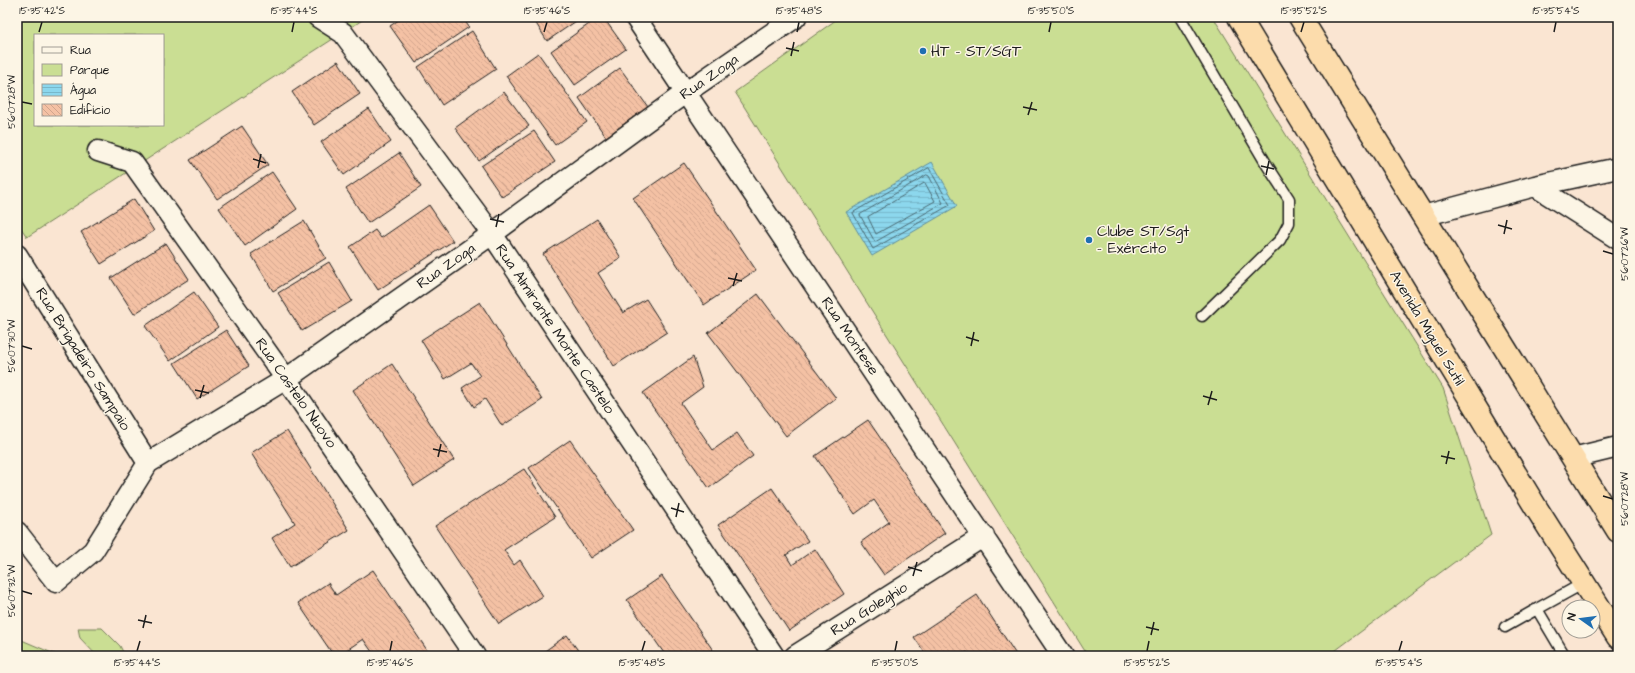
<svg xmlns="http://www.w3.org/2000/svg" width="1635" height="673" viewBox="0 0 1635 673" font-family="'Architects Daughter',sans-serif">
<defs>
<pattern id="water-rules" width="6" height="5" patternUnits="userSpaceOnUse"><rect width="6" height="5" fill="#8cd7ed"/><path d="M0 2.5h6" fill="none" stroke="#78b8cb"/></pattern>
<pattern id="building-back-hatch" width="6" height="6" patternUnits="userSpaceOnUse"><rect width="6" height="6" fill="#f4c1a4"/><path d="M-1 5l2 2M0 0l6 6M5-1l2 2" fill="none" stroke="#d1a58d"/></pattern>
</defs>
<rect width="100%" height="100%" fill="#fae5d2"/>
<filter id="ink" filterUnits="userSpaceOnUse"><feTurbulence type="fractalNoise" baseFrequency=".025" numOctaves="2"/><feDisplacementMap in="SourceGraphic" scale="8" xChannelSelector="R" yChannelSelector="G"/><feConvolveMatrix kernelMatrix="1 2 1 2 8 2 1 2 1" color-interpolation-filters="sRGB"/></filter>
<g filter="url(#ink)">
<path fill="#cade93" stroke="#737d58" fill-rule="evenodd" d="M 17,17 L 367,17 L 27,237 L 17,222 ZM 35,35 L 163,35 L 163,125 L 35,125 Z
M 840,17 L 1213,17 L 1443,388 L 1491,535 L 1328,656 L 1088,656 L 735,92 Z
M 78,628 L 102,628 L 120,646 L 125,656 L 97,656 L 80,638 Z
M 17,638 L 59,656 L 17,656 Z"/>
<path fill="url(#water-rules)" stroke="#5f8c99" d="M 932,162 L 957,206 L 872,256 L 846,212 Z"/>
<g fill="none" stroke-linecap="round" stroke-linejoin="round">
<path stroke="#496770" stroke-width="1" d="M 929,168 L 950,205 L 873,249 L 853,213 Z
M 927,175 L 929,176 L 943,203 L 875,242 L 860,215 Z
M 925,183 L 935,201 L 876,234 L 868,217 Z"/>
</g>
<path fill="url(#building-back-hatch)" stroke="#1c1c1c" d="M 403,17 L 462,17 L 469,27 L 416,63 L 390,26 Z
M 532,17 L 582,17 L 547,41 Z
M 599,17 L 603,17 L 626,49 L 575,85 L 551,51 Z
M 472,31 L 496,69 L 442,105 L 418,67 Z
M 538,53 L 587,122 L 555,145 L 506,76 Z
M 338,61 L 360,94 L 314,125 L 292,92 Z
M 620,68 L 648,107 L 606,137 L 579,98 Z
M 504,92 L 529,126 L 479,161 L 455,128 Z
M 369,109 L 391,142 L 344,175 L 321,142 Z
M 242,126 L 268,165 L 217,199 L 190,160 Z
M 534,131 L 555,162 L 502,197 L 481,166 Z
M 399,153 L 421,187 L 368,223 L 346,189 Z
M 684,163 L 756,270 L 704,305 L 633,198 Z
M 272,172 L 297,209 L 245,246 L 219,208 Z
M 134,199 L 154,231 L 101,264 L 81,232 Z
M 429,205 L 453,241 L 378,290 L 350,247 L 375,230 L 381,238 Z
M 597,219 L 621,258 L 598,273 L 623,313 L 646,299 L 667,332 L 614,366 L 543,254 Z
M 304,221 L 326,258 L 273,291 L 251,254 Z
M 166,243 L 189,279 L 134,314 L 111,278 Z
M 329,262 L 352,301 L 302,331 L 278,293 Z
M 194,292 L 218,327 L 170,361 L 145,326 Z
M 758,294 L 836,398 L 786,436 L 708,333 Z
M 480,302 L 542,400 L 502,426 L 485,399 L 474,407 L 462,388 L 480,376 L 471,363 L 445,379 L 421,340 Z
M 226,330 L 249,366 L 197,399 L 174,363 Z
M 693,357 L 703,387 L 681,403 L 713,450 L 737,433 L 753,456 L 709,488 L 643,393 Z
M 392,364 L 454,460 L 414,486 L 353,390 Z
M 868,420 L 945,533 L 884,575 L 861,542 L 889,522 L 874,500 L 855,514 L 815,456 Z
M 287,431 L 349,530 L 290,567 L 272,538 L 295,523 L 251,453 Z
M 570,440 L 633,530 L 591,558 L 529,468 Z
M 524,469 L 555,517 L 504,550 L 514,565 L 520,560 L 543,596 L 499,624 L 435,526 Z
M 772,488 L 808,541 L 786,555 L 792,565 L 815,549 L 844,594 L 789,631 L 718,525 Z
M 373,570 L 431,656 L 375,656 L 363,639 L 338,656 L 334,656 L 298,603 L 328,583 L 336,595 Z
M 662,576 L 717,656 L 666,656 L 627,600 Z
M 977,595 L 1017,656 L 969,656 L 967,652 L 960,656 L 927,656 L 914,637 Z
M 567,635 L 582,656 L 538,656 Z"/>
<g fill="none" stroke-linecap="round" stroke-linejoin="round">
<defs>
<path id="lane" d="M 1180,17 L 1267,165 L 1289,199 L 1289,223 L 1280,240 L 1202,316
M 1505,627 L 1537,609
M 1565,656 L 1537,609 L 1584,583"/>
<path id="street" d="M 318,17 L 343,33 L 492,234 L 774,656
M 635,17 L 1063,656
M 98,151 L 132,162 L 286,379 L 475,656
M 1535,186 L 1618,239
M 1423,216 L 1535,186 L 1618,168
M 17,255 L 148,463
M 1573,458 L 1618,447
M 17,532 L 56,582 L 93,551 L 148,463 L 286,379 L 492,234 L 685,93 L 796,17
M 795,656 L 984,536"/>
<path id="highway" d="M 1239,17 L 1535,506 L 1618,637
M 1300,17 L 1618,531"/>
</defs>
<use href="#lane" stroke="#1c1c1c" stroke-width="13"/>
<use href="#street" stroke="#1c1c1c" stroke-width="23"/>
<use href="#highway" stroke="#1c1c1c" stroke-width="25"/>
<use href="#lane" stroke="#fcf5e5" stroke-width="10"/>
<use href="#street" stroke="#fcf5e5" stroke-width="20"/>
<use href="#highway" stroke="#fcdcac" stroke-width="22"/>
</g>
</g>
<path fill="none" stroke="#1c1c1c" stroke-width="1.5" d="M 39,32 L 42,22M 292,32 L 294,22M 544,32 L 547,22M 797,32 L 799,22M 1049,32 L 1051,22M 1301,32 L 1304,22M 1554,32 L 1556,22M 786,48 L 799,51M 791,56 L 794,42M 22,102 L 32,104M 1023,107 L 1037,110M 1028,115 L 1032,102M 253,159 L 266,163M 1261,166 L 1274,169M 258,168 L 261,154M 1266,175 L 1269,161M 490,219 L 504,222M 1498,225 L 1512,229M 496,227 L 499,214M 1504,234 L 1507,220M 1603,251 L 1613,254M 728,278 L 742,281M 733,286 L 737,273M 966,337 L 979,341M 22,346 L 32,349M 971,346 L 974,332M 195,390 L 209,393M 1203,396 L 1217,400M 200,398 L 204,385M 1208,405 L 1212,391M 433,449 L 447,452M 1441,456 L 1455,459M 438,457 L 441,444M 1446,464 L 1449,451M 1603,496 L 1613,499M 671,508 L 684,512M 676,517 L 679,503M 908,567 L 922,571M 913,576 L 917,562M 22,591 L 32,594M 138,620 L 152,623M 1146,627 L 1159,630M 143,628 L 146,615M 1151,635 L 1154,622M 137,651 L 140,641M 390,651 L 392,641M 642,651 L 645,641M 895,651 L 897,641M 1147,651 L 1149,641M 1399,651 L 1402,641"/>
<g fill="#1f6fb2" stroke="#fcf5e5" stroke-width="1.5">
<circle cx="923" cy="51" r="4"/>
<circle cx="1089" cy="240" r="4"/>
</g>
<g text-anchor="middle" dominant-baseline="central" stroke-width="3" stroke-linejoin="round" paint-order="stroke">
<g font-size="15" fill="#1c1c1c" stroke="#fcf5e5" text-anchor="start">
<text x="931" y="51">HT - ST/SGT</text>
<text x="1097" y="231">Clube ST/Sgt<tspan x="1097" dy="17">- Exército</tspan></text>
</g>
<g font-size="15" fill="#1c1c1c" stroke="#fcf5e5">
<text transform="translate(709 77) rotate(-35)">Rua Zoga</text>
<text transform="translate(446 266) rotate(-35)">Rua Zoga</text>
<text transform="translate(1427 328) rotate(59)">Avenida Miguel Sutil</text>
<text transform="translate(555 329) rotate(56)">Rua Almirante Monte Castelo</text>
<text transform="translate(850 336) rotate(56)">Rua Montese</text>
<text transform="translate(83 359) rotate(58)">Rua Brigadeiro Sampaio</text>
<text transform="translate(296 393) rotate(55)">Rua Castelo Nuovo</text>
<text transform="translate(869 609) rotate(-32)">Rua Goleghio</text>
</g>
</g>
<rect width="1635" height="673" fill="none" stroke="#fcf5e5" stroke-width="44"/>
<rect x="34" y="34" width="130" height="92" fill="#fcf5e5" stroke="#a29e95"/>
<rect x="42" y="47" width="20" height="6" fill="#fcf5e5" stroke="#a29e95"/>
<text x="70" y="54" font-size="12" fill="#1c1c1c">Rua</text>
<rect x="42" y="64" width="20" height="12" fill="#cade93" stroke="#a29e95"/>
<text x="70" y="74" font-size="12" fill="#1c1c1c">Parque</text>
<rect x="42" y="84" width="20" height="12" fill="url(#water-rules)" stroke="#a29e95"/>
<text x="70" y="94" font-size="12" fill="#1c1c1c">Água</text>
<rect x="42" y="104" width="20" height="12" fill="url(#building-back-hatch)" stroke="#a29e95"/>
<text x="70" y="114" font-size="12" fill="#1c1c1c">Edifício</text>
<g transform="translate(1581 619) rotate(284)"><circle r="19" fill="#fcf5e5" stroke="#a29e95"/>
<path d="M0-3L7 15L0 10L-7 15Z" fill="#1f6fb2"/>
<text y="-6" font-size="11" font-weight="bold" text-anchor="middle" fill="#1c1c1c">N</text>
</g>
<rect x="22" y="22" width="1591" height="629" fill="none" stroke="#1c1c1c" stroke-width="1.5"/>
<g font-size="10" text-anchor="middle" fill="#1c1c1c">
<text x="42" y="14">15°35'42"S</text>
<text x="294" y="14">15°35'44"S</text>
<text x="547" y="14">15°35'46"S</text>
<text x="799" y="14">15°35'48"S</text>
<text x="1051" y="14">15°35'50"S</text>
<text x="1304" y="14">15°35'52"S</text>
<text x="1556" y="14">15°35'54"S</text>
<text transform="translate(11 102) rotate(-90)" y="4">56°07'28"W</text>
<text transform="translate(1624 254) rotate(-90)" y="4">56°07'26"W</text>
<text transform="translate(11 346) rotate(-90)" y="4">56°07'30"W</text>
<text transform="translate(1624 499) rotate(-90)" y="4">56°07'28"W</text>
<text transform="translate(11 591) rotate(-90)" y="4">56°07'32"W</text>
<text x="137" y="666">15°35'44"S</text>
<text x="390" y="666">15°35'46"S</text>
<text x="642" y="666">15°35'48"S</text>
<text x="895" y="666">15°35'50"S</text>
<text x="1147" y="666">15°35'52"S</text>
<text x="1399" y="666">15°35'54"S</text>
</g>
</svg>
